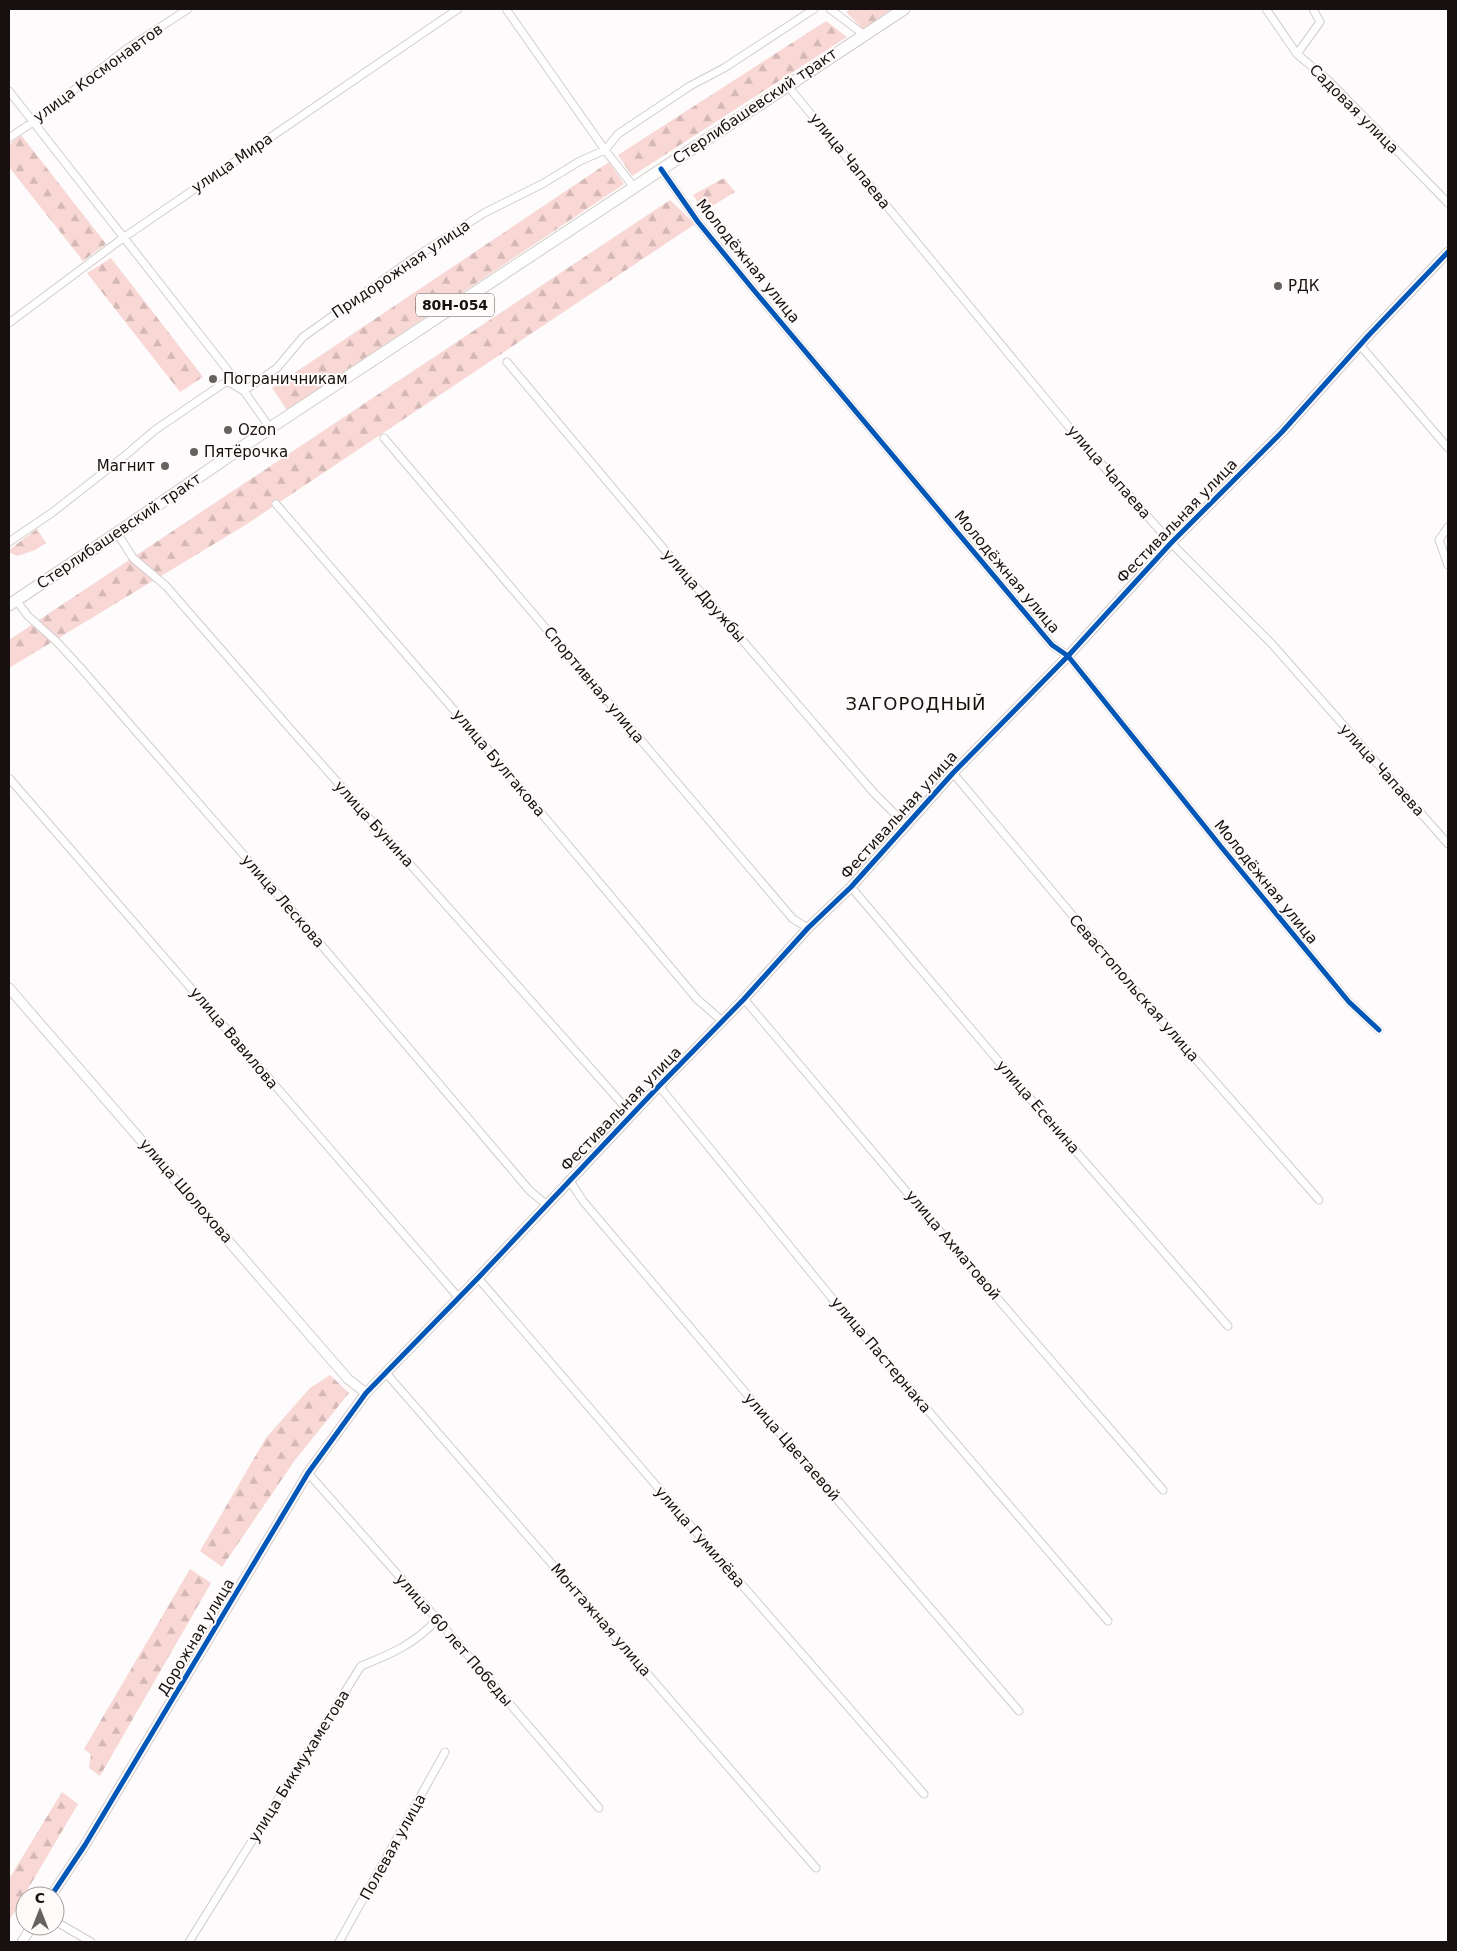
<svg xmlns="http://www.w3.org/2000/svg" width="1457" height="1951" viewBox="0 0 1457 1951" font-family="'DejaVu Sans',sans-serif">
<defs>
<pattern id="forest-firs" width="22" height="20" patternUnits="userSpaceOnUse" patternTransform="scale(1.25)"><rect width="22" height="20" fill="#f8d7d4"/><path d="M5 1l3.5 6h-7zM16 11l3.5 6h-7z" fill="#d4b8b5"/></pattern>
</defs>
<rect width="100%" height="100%" fill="#fdfbfb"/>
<path fill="url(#forest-firs)" d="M 851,9 L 892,9 L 863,29 L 846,12 Z
M 826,21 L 847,37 L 632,176 L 618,155 Z
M 21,135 L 106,244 L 83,261 L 9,167 L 9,145 Z
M 609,162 L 624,184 L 287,410 L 272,388 Z
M 724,178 L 735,192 L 704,211 L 693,195 Z
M 670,200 L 695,224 L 247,524 L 9,668 L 9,640 Z
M 111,258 L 203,377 L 180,392 L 87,273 Z
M 37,529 L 46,543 L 35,550 L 17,556 L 9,552 L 9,550 Z
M 330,1375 L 349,1393 L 295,1460 L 222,1567 L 200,1551 L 266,1438 L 310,1388 Z
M 190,1569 L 211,1583 L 100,1776 L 89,1768 L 91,1754 L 84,1749 Z
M 62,1792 L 78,1804 L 9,1921 L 9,1879 Z"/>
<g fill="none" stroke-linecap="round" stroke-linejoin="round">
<defs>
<path id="minor" d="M 506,9 L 605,150 L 633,186
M 830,9 L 863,34
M 1266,9 L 1297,54 L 1329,81 L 1448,203
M 1297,54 L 1320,22 L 1313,9
M 787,85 L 1069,427 L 1171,543 L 1272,644 L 1448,844
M 9,91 L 244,391 L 270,428
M 9,138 L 33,122 L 125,50 L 188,9
M 661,169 L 698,222 L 752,288 L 1052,645 L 1068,656 L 1222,848 L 1349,1002 L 1379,1030
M 9,323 L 123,238 L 458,9
M 1360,345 L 1448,448
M 507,362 L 674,561 L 874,793 L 907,826
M 384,438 L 793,919 L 808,928
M 276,504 L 485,746 L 697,999 L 722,1021
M 1448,527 L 1439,540 L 1448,565
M 117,533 L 133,558 L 166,586 L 293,732 L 632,1115
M 9,542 L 53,512 L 127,454 L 155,430 L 227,381 L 244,391 L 277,368 L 303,337 L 411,260 L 484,213 L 544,183 L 580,161 L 605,150 L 618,134 L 690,86 L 724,68 L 814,9
M 16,600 L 28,616 L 57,642 L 80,667 L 289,907 L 530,1191 L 547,1205
M 953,773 L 1136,991 L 1319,1200
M 9,778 L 459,1298
M 851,887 L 1033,1102 L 1228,1326
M 744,999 L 954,1248 L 1163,1490
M 659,1086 L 831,1297 L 1108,1621
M 570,1181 L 583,1201 L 790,1445 L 1019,1711
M 478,1278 L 709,1547 L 924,1794
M 386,1373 L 816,1868
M 308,1473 L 437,1619 L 599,1808
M 55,1921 L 91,1942
M 189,1942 L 361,1666 C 389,1655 417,1643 437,1619
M 339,1942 L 445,1752"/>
<path id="tertiary" d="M 9,988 L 348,1379 L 366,1393
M 51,1896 L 85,1845 L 308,1473 L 366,1393 L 478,1278 L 659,1086 L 744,999 L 808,928 L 851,887 L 953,773 L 1068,656 L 1171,543 L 1282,432 L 1368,336 L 1448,252
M 22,1942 L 32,1926"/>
<path id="primary" d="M 9,605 L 117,533 L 270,428 L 904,9"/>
</defs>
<use href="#minor" stroke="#d2cdcd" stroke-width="9"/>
<use href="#tertiary" stroke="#d2cdcd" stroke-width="11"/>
<use href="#primary" stroke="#d2cdcd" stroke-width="13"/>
<use href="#minor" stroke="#fffefe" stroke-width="7"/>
<use href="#tertiary" stroke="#fffefe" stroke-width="9"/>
<use href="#primary" stroke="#fffefe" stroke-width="11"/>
<defs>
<path id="cycleway" d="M 661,169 L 698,222 L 752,288 L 1052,645 L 1068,656 L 1222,848 L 1349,1002 L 1379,1030
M 51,1896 L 85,1845 L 308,1473 L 366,1393 L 478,1278 L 659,1086 L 744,999 L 808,928 L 851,887 L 953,773 L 1068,656 L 1171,543 L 1282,432 L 1368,336 L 1448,252"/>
</defs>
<use href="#cycleway" stroke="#fefafa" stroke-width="8"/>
<use href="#cycleway" stroke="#0057b8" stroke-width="5"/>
</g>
<g fill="#676262" stroke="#fefafa" stroke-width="2">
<circle cx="1278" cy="286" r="5"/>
<circle cx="213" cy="379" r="5"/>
<circle cx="228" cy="430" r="5"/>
<circle cx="194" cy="452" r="5"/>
<circle cx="165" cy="466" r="5"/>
</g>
<g text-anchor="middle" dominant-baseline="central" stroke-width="4" stroke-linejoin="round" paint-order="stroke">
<rect fill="#fefafa" stroke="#5c5656" stroke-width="1" x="416" y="293.5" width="78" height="23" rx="4"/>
<g font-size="14" font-weight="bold" fill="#161010">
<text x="455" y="305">80Н-054</text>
</g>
<g font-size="15" fill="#161010" stroke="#fefafa">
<text transform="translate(98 73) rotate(-36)">улица Космонавтов</text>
<text transform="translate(755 106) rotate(-34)">Стерлибашевский тракт</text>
<text transform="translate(1354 109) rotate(45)">Садовая улица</text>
<text transform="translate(850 161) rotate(51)">улица Чапаева</text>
<text transform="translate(232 163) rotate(-34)">улица Мира</text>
<text transform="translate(748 261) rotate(51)">Молодёжная улица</text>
<text transform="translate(401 269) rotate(-34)">Придорожная улица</text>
<text transform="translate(1109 472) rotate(49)">улица Чапаева</text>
<text transform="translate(1177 521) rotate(-46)">Фестивальная улица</text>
<text transform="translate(119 531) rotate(-34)">Стерлибашевский тракт</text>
<text transform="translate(1007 572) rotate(50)">Молодёжная улица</text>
<text transform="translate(704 596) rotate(49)">улица Дружбы</text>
<text transform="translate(594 685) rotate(50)">Спортивная улица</text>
<text transform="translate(499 763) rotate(50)">улица Булгакова</text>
<text transform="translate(1382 770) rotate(48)">улица Чапаева</text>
<text transform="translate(899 815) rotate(-48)">Фестивальная улица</text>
<text transform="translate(374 824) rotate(48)">улица Бунина</text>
<text transform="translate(1266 882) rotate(51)">Молодёжная улица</text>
<text transform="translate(283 901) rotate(49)">улица Лескова</text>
<text transform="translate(1134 988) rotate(49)">Севастопольская улица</text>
<text transform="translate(234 1038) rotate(50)">улица Вавилова</text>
<text transform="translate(1038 1107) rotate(49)">улица Есенина</text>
<text transform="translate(621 1109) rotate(-46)">Фестивальная улица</text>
<text transform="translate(186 1191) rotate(49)">улица Шолохова</text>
<text transform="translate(953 1245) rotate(50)">улица Ахматовой</text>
<text transform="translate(881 1355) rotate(50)">улица Пастернака</text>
<text transform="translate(792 1447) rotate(49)">улица Цветаевой</text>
<text transform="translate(700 1537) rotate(49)">улица Гумилёва</text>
<text transform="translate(601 1620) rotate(49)">Монтажная улица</text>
<text transform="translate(196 1637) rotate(-59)">Дорожная улица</text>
<text transform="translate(454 1640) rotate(49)">улица 60 лет Победы</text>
<text transform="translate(299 1766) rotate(-58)">улица Бикмухаметова</text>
<text transform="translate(393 1847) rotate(-61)">Полевая улица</text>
</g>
<g font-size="15" fill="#161010" stroke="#fefafa" text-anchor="start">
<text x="1288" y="286">РДК</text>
<text x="223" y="379">Пограничникам</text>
<text x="238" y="430">Ozon</text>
<text x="204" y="452">Пятёрочка</text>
<text x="155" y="466" text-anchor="end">Магнит</text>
</g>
<g font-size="18" letter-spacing="1" fill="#161010" stroke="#fefafa">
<text x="916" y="703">ЗАГОРОДНЫЙ</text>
</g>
</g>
<rect width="1457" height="1951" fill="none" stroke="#161010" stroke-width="20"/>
<g transform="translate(40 1911)"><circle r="24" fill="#fefafa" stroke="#a19c9c"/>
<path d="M0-4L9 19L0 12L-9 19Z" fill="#676262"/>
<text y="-8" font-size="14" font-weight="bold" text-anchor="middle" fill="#161010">С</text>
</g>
</svg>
